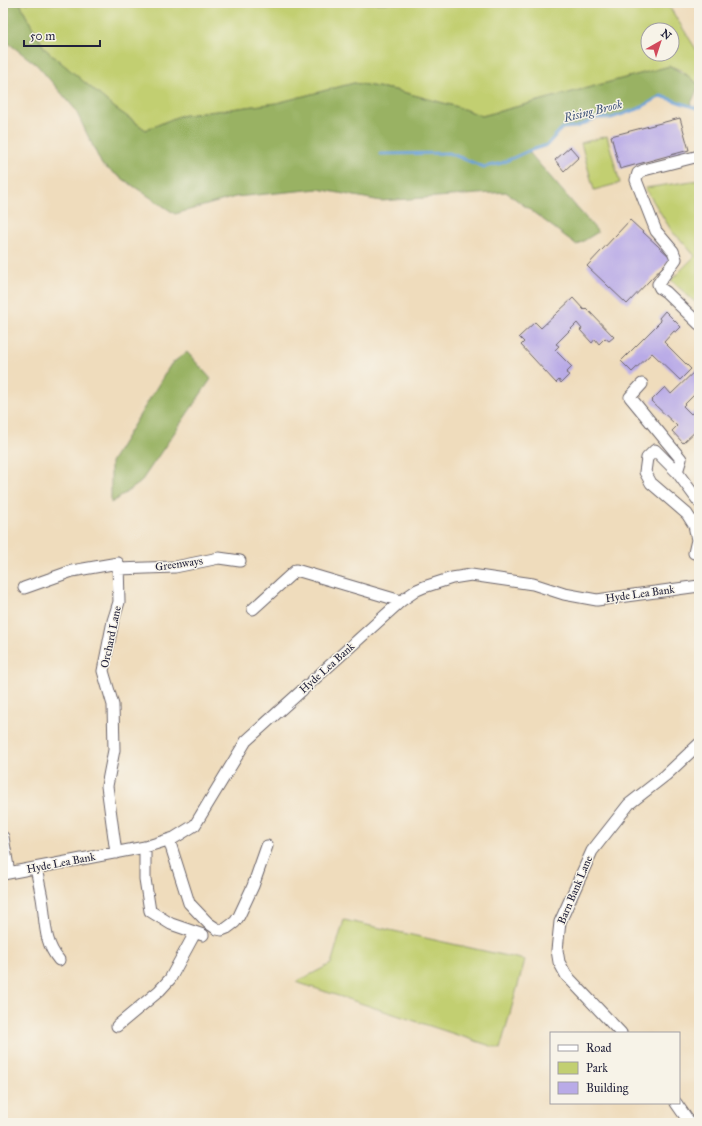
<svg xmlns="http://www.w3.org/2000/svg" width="702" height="1126" viewBox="0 0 702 1126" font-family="'IM FELL Great Primer',serif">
<rect width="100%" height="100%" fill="#f7f3e8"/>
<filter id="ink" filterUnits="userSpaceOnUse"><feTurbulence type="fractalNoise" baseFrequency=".025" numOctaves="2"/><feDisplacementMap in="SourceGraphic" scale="8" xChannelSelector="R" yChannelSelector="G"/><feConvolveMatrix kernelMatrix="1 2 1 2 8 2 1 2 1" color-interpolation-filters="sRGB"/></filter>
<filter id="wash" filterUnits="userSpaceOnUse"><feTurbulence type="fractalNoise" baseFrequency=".012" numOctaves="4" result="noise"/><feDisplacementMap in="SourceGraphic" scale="16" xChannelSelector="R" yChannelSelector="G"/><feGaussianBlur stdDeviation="0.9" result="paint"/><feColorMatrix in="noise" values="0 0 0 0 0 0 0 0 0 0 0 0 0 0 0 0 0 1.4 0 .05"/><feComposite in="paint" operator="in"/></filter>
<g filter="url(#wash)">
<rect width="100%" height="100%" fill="#efdcbc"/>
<path fill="#c2cf71" stroke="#727856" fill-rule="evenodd" d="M 20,3 L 325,3 L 326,6 L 337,3 L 667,3 L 699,54 L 699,85 L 681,70 L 670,66 L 482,116 L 458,107 L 395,90 L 354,83 L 277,103 L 179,116 L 146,130 L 115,108 L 45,49 L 26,16 ZM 648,30 L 672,30 L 672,54 L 648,54 Z
M 607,136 L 620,183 L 594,190 L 581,143 Z
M 699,180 L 699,306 L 671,280 L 695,256 L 679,238 L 673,233 L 645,188 Z
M 344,920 L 525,960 L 500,1049 L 296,982 L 331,964 Z"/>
<path fill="#99b263" stroke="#5e6a4f" d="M 3,3 L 20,3 L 26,16 L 45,49 L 115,108 L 146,130 L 179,116 L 277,103 L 354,83 L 395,90 L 458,107 L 482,116 L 670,66 L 688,76 L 699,85 L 690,106 L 661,96 L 638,109 L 611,118 L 597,118 L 576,127 L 562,128 L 547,145 L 528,151 L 598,232 L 577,245 L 506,192 L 381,201 L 318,189 L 235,197 L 175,214 L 102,165 L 75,109 L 37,65 L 3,39 Z
M 187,352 L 211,379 L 140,483 L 111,503 L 111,462 L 171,364 Z"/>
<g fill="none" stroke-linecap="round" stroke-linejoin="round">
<path stroke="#6ca2d9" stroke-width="3" d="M 380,154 L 449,153 L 484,167 L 502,163 L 528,151 L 547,145 L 562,128 L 576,127 L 597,118 L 611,118 L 638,109 L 661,96 L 699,109"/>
</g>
<g id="blocks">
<path fill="#b9abe7" d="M 680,118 L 689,150 L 620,169 L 611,136 Z
M 570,147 L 579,157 L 564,171 L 555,160 Z
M 630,220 L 671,258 L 627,304 L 587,266 Z
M 573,298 L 584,310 L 586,308 L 614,337 L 609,341 L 605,338 L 599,344 L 595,339 L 592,343 L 580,330 L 582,329 L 577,323 L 556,344 L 559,346 L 555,350 L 572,367 L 566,373 L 569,375 L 561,383 L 559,380 L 556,383 L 521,345 L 524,342 L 519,337 L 535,322 L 541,328 Z
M 665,311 L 681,327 L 676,332 L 674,331 L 664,342 L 691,369 L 680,380 L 652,353 L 632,372 L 621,361 L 661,321 L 659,318 Z
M 699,367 L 699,390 L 683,406 L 691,414 L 698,408 L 699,410 L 699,428 L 683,443 L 672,431 L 677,426 L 651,401 L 665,387 L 671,394 Z"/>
</g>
</g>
<g filter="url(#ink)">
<use href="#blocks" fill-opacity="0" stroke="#6a6368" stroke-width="1"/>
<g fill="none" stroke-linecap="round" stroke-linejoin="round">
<defs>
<path id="minor" d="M 699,156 L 644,170 L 638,173 L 636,180 L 656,231 L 673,251 L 676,259 L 658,284 L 660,288 L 666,292 L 699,324
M 642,384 L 630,397 L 681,459 L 677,472
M 694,553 L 697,540 L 694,525 L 687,514 L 651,483 L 645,472 L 647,458 L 655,450 L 677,472 L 699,502
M 118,569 L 175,567 L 219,558 L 240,561
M 24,588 L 72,571 L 118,563 L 119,602 L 113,621 L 103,671 L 113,705 L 114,750 L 107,786 L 116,853
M 253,609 L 296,570 L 401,601
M 3,837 L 9,873
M 169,840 L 189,903 L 208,923 L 217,929 L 222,930 L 227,928 L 235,922 L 239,916 L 253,886 L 267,846
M 145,847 L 145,879 L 150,911 L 171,924 L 203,935
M 36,868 C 38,878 40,888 42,898 C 46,921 43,941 59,960
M 3,874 L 145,847 L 174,838 L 195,825 L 246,741 L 401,601 L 417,590 L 424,587 L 452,578 L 471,575 L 533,584 L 564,594 L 597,600 L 699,586
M 117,1026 L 159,991 L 170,979 L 195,933
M 621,1033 L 566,975 L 559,962 L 557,950 L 560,922 L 592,851 L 629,804 L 666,775 L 699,744
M 676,1103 L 690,1123"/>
</defs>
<use href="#minor" stroke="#6a6368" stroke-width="13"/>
<use href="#minor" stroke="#fff" stroke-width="11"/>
</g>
</g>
<g text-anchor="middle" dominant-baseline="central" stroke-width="3" stroke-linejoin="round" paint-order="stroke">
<g font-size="11" fill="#22223b" stroke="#f7f3e8">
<text transform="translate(179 564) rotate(-8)">Greenways</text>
<text transform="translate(640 594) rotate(-8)">Hyde Lea Bank</text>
<text transform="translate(111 637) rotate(-78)">Orchard Lane</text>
<text transform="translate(327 668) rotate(-42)">Hyde Lea Bank</text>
<text transform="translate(61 863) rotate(-11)">Hyde Lea Bank</text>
<text transform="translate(575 890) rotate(-67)">Barn Bank Lane</text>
</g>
<g font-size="12" font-style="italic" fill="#40557a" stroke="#f7f3e8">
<text transform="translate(593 111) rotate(-14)">Rising Brook</text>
</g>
</g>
<rect width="702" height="1126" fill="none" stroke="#f7f3e8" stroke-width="16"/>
<rect x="550" y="1032" width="130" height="72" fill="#f7f3e8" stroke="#a29fa3"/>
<rect x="558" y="1045" width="20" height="6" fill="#ffffff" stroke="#a29fa3"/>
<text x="586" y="1052" font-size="12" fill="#22223b">Road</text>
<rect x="558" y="1062" width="20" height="12" fill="#c2cf71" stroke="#a29fa3"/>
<text x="586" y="1072" font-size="12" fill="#22223b">Park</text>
<rect x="558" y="1082" width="20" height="12" fill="#b9abe7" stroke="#a29fa3"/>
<text x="586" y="1092" font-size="12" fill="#22223b">Building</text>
<g transform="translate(660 42) rotate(39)"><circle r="19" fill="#f7f3e8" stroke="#a29fa3"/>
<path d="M0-3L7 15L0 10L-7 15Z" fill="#d1495b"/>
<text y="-6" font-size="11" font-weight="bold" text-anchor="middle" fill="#22223b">N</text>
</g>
<path d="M24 40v6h76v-6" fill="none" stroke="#22223b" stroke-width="2"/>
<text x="30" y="40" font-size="12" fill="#22223b" stroke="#f7f3e8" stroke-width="3" paint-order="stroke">50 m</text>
</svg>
